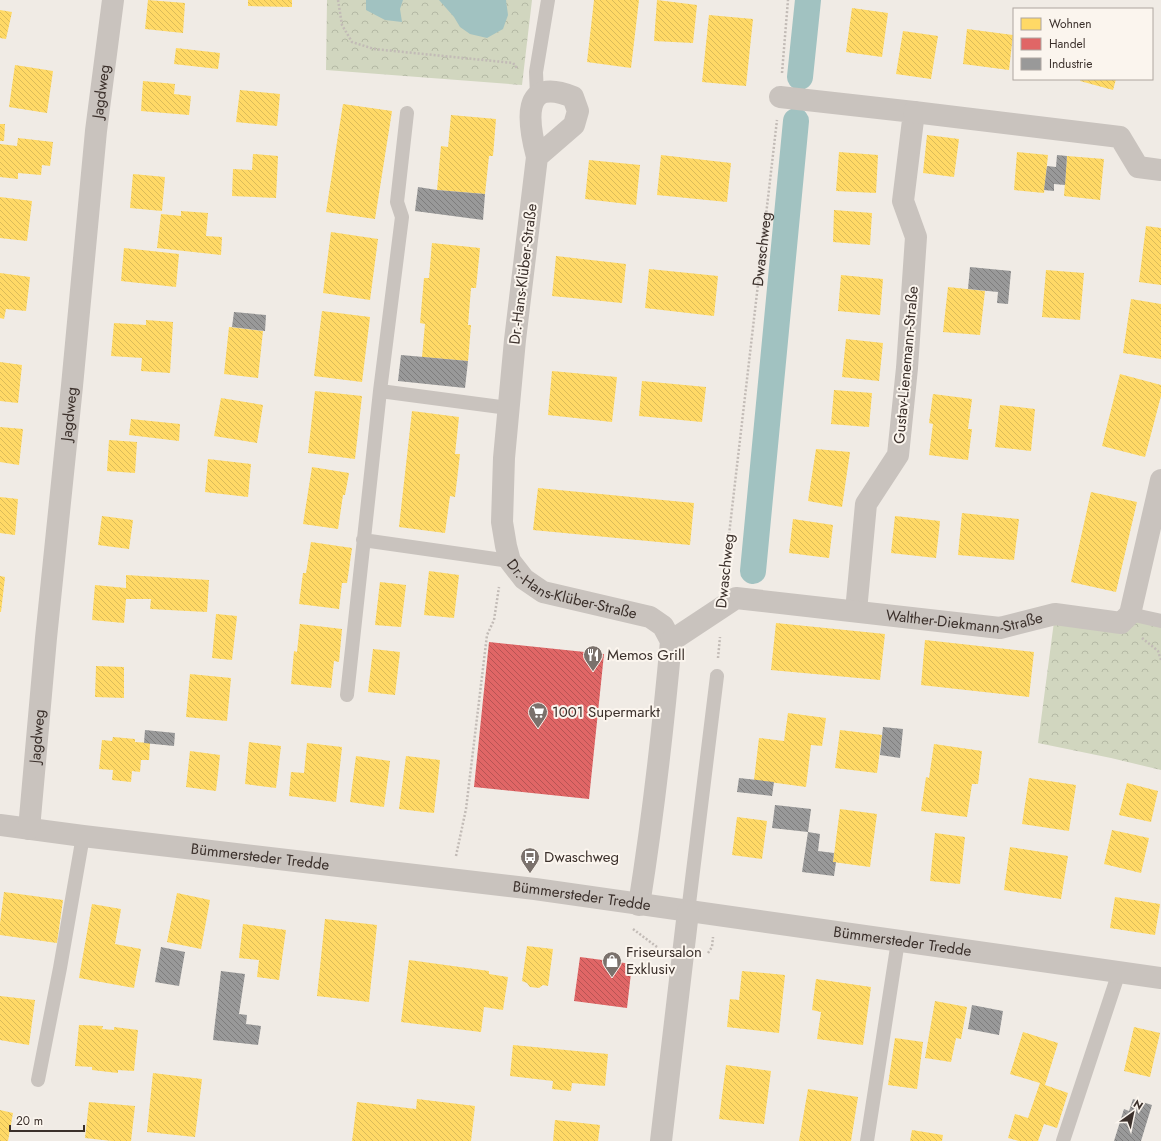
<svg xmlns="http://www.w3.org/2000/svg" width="1161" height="1141" viewBox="0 0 1161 1141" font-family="Jost,sans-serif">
<defs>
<pattern id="forest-crowns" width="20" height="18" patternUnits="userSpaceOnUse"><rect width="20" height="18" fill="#d1d6bf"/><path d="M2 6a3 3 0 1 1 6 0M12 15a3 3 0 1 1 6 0" fill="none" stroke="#b4b8a4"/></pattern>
<pattern id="homes-back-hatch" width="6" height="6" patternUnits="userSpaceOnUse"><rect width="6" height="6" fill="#ffd966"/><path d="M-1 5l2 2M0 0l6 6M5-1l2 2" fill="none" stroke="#dbbb59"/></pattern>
<pattern id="shops-back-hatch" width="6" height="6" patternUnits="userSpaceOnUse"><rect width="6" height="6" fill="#e06666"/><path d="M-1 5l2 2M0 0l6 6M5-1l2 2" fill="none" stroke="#b75454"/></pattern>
<pattern id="industry-back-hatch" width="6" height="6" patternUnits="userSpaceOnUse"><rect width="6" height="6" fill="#999"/><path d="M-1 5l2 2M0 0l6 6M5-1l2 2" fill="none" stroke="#7e7d7d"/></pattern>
</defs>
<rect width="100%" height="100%" fill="#f0ebe5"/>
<path fill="url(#forest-crowns)" d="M 327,0 L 532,0 L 522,85 L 326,70 Z
M 1055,614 L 1130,614 L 1161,624 L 1161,770 L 1111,758 L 1038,743 Z"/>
<path fill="#a1c2c1" d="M 366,0 L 403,0 L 400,9 L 402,22 L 385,20 L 366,10 Z
M 439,0 L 506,0 L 508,15 L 503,29 L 487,38 L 470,34 L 460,27 L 454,17 Z"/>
<path fill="url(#homes-back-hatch)" d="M 148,0 L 185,3 L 183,33 L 145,29 Z
M 248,0 L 292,0 L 292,7 L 248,6 Z
M 594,0 L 639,0 L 631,68 L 587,62 Z
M 657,0 L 697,5 L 693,43 L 654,41 Z
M 852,8 L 888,13 L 882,57 L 846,52 Z
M 0,10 L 12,12 L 6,39 L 0,38 Z
M 709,15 L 753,19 L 746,86 L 702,82 Z
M 967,29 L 1013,35 L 1009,70 L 963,64 Z
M 903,31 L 938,36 L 931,79 L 896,74 Z
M 176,48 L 220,53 L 218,69 L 174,64 Z
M 15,65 L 53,71 L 47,113 L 9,107 Z
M 1081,79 L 1116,79 L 1113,90 L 1080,81 Z
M 143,81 L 175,84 L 174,94 L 191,96 L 189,115 L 141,111 Z
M 240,90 L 280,94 L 277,126 L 236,122 Z
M 343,104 L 392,111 L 375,219 L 326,212 Z
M 451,115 L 496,119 L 493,156 L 489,156 L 485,194 L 437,190 L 441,146 L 448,147 Z
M 0,124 L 5,124 L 4,141 L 0,141 Z
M 927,135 L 959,139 L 954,177 L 923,173 Z
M 18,138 L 53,142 L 50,166 L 42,165 L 41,175 L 18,173 L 18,179 L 0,177 L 0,144 L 17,146 Z
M 839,152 L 878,155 L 876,193 L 836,191 Z
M 1017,152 L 1048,155 L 1044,193 L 1014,190 Z
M 253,154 L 278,156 L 276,198 L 232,196 L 233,169 L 252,170 Z
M 661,155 L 731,163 L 727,202 L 657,195 Z
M 1067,156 L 1104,159 L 1100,200 L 1064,196 Z
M 589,160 L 640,165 L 636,205 L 585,199 Z
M 133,174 L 165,177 L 162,211 L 130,208 Z
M 0,197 L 32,201 L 27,241 L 0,238 Z
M 834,210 L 872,213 L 870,245 L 833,242 Z
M 181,211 L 208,213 L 206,236 L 222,237 L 221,255 L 157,248 L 161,214 L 181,216 Z
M 1146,226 L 1161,228 L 1161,285 L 1139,282 Z
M 331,232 L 378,239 L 370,300 L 323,293 Z
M 432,243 L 480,248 L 476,288 L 471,288 L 468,325 L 471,325 L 468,361 L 422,357 L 425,324 L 420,323 L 424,278 L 429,278 Z
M 124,248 L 179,254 L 176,287 L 121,281 Z
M 556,256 L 626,264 L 622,303 L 552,296 Z
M 649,269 L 718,276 L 714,316 L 645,308 Z
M 1046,270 L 1084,273 L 1080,320 L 1042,317 Z
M 0,273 L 30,277 L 26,311 L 6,309 L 4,319 L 0,318 Z
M 841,275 L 883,279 L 880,315 L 838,311 Z
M 948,287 L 985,291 L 980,335 L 943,332 Z
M 1131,299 L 1161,304 L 1161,359 L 1123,353 Z
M 322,311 L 370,317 L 362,382 L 314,376 Z
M 146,320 L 173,322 L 170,373 L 141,371 L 142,358 L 111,356 L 114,323 L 146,325 Z
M 229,327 L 263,331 L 258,378 L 224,374 Z
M 846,339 L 883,343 L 879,381 L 842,377 Z
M 0,362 L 22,365 L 18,403 L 0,401 Z
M 552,371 L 617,377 L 612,422 L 548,415 Z
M 1120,374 L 1161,385 L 1161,396 L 1145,457 L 1102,446 Z
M 642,381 L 706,387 L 702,422 L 639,416 Z
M 834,390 L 872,393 L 869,427 L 831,424 Z
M 315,391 L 362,396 L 355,459 L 308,453 Z
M 933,394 L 972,399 L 968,429 L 972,429 L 968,460 L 929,455 L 933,424 L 929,423 Z
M 221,398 L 263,405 L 257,443 L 214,436 Z
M 1000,405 L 1035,409 L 1031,451 L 995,447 Z
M 412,411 L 459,417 L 455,454 L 460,454 L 455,497 L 450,496 L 445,533 L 399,527 Z
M 131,419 L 180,424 L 179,441 L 129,435 Z
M 0,427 L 23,429 L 19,465 L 0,462 Z
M 109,440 L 137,442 L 135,473 L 107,471 Z
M 816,449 L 850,452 L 842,507 L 808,501 Z
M 208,459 L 251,464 L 248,497 L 205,492 Z
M 312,467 L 349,473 L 345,495 L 343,495 L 338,529 L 303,524 Z
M 538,488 L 694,503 L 690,545 L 533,530 Z
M 1091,492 L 1137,502 L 1116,592 L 1071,582 Z
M 0,497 L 18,499 L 15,535 L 0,533 Z
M 962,513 L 1019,519 L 1014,560 L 958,555 Z
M 102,516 L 133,520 L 129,549 L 98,545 Z
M 895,516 L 940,521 L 936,558 L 891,553 Z
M 793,519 L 833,525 L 829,558 L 789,553 Z
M 311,542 L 352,548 L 347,583 L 342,583 L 339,609 L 299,604 L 303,573 L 306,573 Z
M 429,571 L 459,575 L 454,618 L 424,615 Z
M 126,575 L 209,580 L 207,612 L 150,609 L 151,599 L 126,599 L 124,623 L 92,620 L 95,585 L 126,588 Z
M 0,576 L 5,577 L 1,612 L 0,612 Z
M 380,582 L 406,585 L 401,627 L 375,625 Z
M 216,614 L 237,616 L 232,660 L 212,658 Z
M 776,623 L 885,634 L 880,680 L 771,670 Z
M 300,624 L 342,629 L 339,662 L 334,661 L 331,688 L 291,684 L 294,651 L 297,652 Z
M 925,640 L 1034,652 L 1029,697 L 921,685 Z
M 373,649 L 400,652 L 395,695 L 368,692 Z
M 96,666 L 124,667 L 124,698 L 95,697 Z
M 190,674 L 231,678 L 227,721 L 186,717 Z
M 788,713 L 826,718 L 822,746 L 811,745 L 806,787 L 754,780 L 759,738 L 784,741 Z
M 840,730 L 882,735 L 877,773 L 835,768 Z
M 113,737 L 135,739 L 135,742 L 150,743 L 149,760 L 141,760 L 140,772 L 132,771 L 131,782 L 112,780 L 113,770 L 99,769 L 102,740 L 112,741 Z
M 249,742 L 281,746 L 276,788 L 245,784 Z
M 307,743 L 342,747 L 336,802 L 289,796 L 291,772 L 304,773 Z
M 934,744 L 982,751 L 978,784 L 972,784 L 967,817 L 921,811 L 926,777 L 929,778 Z
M 190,751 L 220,755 L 216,791 L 186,787 Z
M 356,756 L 390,761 L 384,807 L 350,802 Z
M 406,756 L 440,760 L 434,813 L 399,809 Z
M 1029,778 L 1076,785 L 1069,831 L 1022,824 Z
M 1127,783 L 1158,791 L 1151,822 L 1119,815 Z
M 840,809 L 877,814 L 870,867 L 833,862 Z
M 737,817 L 767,821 L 762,859 L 732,855 Z
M 1112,830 L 1149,838 L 1141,873 L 1104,864 Z
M 935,833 L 965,837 L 960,884 L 930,881 Z
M 1010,847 L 1068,856 L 1061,899 L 1004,890 Z
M 4,892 L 63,900 L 57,943 L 0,935 L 0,923 Z
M 177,893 L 210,900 L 201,949 L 167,942 Z
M 1115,897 L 1160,904 L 1155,935 L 1110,928 Z
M 92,904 L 121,909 L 115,944 L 141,949 L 134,988 L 79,978 Z
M 325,919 L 377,925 L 369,1002 L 317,996 Z
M 243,924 L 286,930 L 279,980 L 257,977 L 259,960 L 239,958 Z
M 527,946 L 553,949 L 548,986 L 543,985 L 539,988 L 530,987 L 527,983 L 522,981 Z
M 409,960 L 489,971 L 489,974 L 508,977 L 503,1010 L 484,1007 L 481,1032 L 401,1022 Z
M 742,971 L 785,975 L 779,1033 L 727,1027 L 730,999 L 739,1000 Z
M 816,979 L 871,987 L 863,1045 L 817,1039 L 821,1012 L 812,1010 Z
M 0,996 L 35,1000 L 29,1045 L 0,1040 Z
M 935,1001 L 967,1007 L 961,1039 L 956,1038 L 951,1062 L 925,1058 Z
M 79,1025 L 103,1026 L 102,1029 L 114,1030 L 114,1027 L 138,1030 L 134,1071 L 118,1070 L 118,1073 L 92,1070 L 92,1067 L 75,1066 Z
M 1134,1027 L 1160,1033 L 1150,1077 L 1124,1071 Z
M 1023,1032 L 1058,1043 L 1045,1085 L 1068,1093 L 1057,1128 L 1044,1124 L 1038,1141 L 1019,1141 L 1008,1138 L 1015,1114 L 1028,1118 L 1040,1083 L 1010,1074 Z
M 895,1038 L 923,1042 L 917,1089 L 888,1085 Z
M 513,1045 L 608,1054 L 605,1086 L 572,1083 L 571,1091 L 552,1089 L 553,1081 L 510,1076 Z
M 726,1065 L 771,1071 L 764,1124 L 719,1119 Z
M 153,1073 L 202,1079 L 195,1137 L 147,1132 Z
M 808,1089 L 858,1097 L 851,1141 L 799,1141 Z
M 417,1099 L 475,1106 L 471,1141 L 352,1141 L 357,1102 L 416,1109 Z
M 89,1102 L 135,1106 L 131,1141 L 112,1141 L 85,1138 Z
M 0,1110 L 13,1113 L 8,1141 L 0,1141 Z
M 555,1120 L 600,1125 L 598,1141 L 553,1141 Z
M 912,1130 L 943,1135 L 942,1141 L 910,1141 Z"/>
<path fill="url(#shops-back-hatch)" d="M 489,642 L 604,654 L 589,799 L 474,787 Z
M 580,957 L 632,964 L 627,1008 L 574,1001 Z"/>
<path fill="url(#industry-back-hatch)" d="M 1057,155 L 1067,156 L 1065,185 L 1054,184 L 1054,191 L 1044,190 L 1047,166 L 1056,167 Z
M 418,187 L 437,190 L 485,194 L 483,220 L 415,211 Z
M 970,267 L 1011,271 L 1008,304 L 997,303 L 998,292 L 968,289 Z
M 234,312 L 266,315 L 265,331 L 232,327 Z
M 401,355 L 468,361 L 465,388 L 398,381 Z
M 883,727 L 903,729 L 900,758 L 880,755 Z
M 145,730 L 175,733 L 174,746 L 144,743 Z
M 739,778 L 774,782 L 772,796 L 737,792 Z
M 775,805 L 811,809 L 808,832 L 772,828 Z
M 808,832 L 820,834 L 818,851 L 834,853 L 833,862 L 836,862 L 834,876 L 802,872 Z
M 161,947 L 185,952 L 179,986 L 155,982 Z
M 221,971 L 245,974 L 239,1014 L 247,1015 L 246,1024 L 261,1026 L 258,1045 L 213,1040 Z
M 972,1005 L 1003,1011 L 999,1035 L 968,1029 Z
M 1133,1099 L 1152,1105 L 1141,1141 L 1114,1141 L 1124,1109 L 1129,1111 Z"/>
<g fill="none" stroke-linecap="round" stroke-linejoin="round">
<path stroke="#a1c2c1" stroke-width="26" d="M 800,77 L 808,0
M 753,571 L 796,121"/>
<g stroke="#c2bbb6" stroke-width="2.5" stroke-dasharray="2 2" stroke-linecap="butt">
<path d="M 338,0 L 342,25 L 352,42 L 374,49 L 513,63 L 517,68"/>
<path d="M 782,73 L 788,0"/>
<path id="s1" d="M 724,578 L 777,120"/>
<path d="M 1142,638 L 1158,651 L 1161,660"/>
<path d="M 718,658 L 720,637"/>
<path d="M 456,856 L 466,809 L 487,635 L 494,620 L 499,587"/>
<path d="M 633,929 L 657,947 L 659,952"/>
<path d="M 708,953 L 712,947 L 713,937"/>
</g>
<path stroke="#c9c3be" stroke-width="14" d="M 537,96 L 536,72 L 548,0
M 380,391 L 508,408
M 363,540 L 510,561
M 1130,614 L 1161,621
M 347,695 L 380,391 L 402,217 L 397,202 L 407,113
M 688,912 L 717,676
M 38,1080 L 60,968 L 83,836
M 867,1141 L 898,941
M 1063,1141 L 1119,972"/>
<g stroke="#c9c3be" stroke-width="22">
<path d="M 780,97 L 914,112 L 903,201 L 916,237 L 907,368 L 898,455 L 866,504 L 856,611"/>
<path d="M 914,112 L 1120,137 L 1138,167 L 1161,170"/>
<path id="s2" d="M 537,157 L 574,125 L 578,111 L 573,97 C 520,75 528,123 537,157 L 515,340 L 504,458 L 502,522 L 506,546 L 510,561 L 524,579 L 543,592 L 650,617 L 663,626 L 671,641 C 663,729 653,817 639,905"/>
<path id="s3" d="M 671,641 L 736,598 L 1000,628 L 1055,614 L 1121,623 L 1130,614 L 1161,480"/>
<path id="s4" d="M 0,825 L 83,836 L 535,889 L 1161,978"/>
<path id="s5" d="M 29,829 L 46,638 L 72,386 L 96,131 L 113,0"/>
<path d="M 661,1141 L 688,912"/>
</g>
</g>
<defs>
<symbol id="restaurant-pin" viewBox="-11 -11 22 30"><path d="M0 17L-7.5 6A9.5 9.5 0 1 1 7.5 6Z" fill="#7a716c" stroke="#fbf5ee"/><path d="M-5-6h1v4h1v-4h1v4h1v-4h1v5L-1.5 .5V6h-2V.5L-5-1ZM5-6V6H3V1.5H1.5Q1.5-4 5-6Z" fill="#fff"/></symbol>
<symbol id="supermarket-pin" viewBox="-11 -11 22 30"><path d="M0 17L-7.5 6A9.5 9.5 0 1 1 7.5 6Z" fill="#7a716c" stroke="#fbf5ee"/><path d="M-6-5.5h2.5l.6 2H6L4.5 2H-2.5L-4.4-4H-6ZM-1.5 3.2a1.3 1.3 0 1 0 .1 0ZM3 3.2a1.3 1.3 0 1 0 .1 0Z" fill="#fff"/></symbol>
<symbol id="bus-pin" viewBox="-11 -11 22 30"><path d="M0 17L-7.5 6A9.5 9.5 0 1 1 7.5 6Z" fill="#7a716c" stroke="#fbf5ee"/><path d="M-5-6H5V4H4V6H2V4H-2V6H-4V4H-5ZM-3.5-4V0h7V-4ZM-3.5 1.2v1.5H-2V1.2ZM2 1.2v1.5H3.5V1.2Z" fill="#fff"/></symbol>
<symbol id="shop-pin" viewBox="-11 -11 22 30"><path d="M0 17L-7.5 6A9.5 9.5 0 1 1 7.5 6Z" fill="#7a716c" stroke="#fbf5ee"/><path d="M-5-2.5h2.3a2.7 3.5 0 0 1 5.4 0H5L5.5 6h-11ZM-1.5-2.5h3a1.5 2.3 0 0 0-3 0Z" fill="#fff"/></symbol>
</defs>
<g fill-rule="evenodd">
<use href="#restaurant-pin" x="582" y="644" width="22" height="30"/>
<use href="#supermarket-pin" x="527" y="701" width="22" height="30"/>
<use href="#bus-pin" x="519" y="846" width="22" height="30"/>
<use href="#shop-pin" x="601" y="950" width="22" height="30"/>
</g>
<g text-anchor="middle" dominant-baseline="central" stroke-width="4" stroke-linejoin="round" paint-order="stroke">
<g font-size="15" fill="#3b302b" stroke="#fbf5ee">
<text stroke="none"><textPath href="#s5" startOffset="741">Jagdweg</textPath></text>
<text stroke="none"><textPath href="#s1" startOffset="331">Dwaschweg</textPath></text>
<text transform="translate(523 274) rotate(-83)">Dr.-Hans-Klüber-Straße</text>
<text transform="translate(906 365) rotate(-85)">Gustav-Lienemann-Straße</text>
<text stroke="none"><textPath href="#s5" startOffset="417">Jagdweg</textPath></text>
<text transform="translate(725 571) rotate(-84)">Dwaschweg</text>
<text stroke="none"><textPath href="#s2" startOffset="657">Dr.-Hans-Klüber-Straße</textPath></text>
<text stroke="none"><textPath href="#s3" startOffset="308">Walther-Diekmann-Straße</textPath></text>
<text stroke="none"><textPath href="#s5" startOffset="93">Jagdweg</textPath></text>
<text stroke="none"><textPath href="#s4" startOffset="262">Bümmersteder Tredde</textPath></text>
<text stroke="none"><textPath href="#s4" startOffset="586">Bümmersteder Tredde</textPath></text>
<text stroke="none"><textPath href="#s4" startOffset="910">Bümmersteder Tredde</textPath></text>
</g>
<g font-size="15" fill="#3b302b" stroke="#fbf5ee" text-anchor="start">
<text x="607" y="655">Memos Grill</text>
<text x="552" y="712">1001 Supermarkt</text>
<text x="544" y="857">Dwaschweg</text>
<text x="626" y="952">Friseursalon<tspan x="626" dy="17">Exklusiv</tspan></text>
</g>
</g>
<rect x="1013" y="8" width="140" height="72" fill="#fbf5ee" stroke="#aea6a0"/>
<rect x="1021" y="18" width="20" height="12" fill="#ffd966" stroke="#aea6a0"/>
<text x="1049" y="28" font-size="12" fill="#3b302b">Wohnen</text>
<rect x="1021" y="38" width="20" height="12" fill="#e06666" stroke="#aea6a0"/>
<text x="1049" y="48" font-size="12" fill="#3b302b">Handel</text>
<rect x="1021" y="58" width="20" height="12" fill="#999999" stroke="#aea6a0"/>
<text x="1049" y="68" font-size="12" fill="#3b302b">Industrie</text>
<g transform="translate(1133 1113) rotate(33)" stroke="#fbf5ee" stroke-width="3" paint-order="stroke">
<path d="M0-3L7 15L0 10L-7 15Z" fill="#3b302b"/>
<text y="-6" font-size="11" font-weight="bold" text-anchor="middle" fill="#3b302b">N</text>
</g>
<path d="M10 1125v6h74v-6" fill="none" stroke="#3b302b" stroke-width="2"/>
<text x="16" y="1125" font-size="12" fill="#3b302b" stroke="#fbf5ee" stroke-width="3" paint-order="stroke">20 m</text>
</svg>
